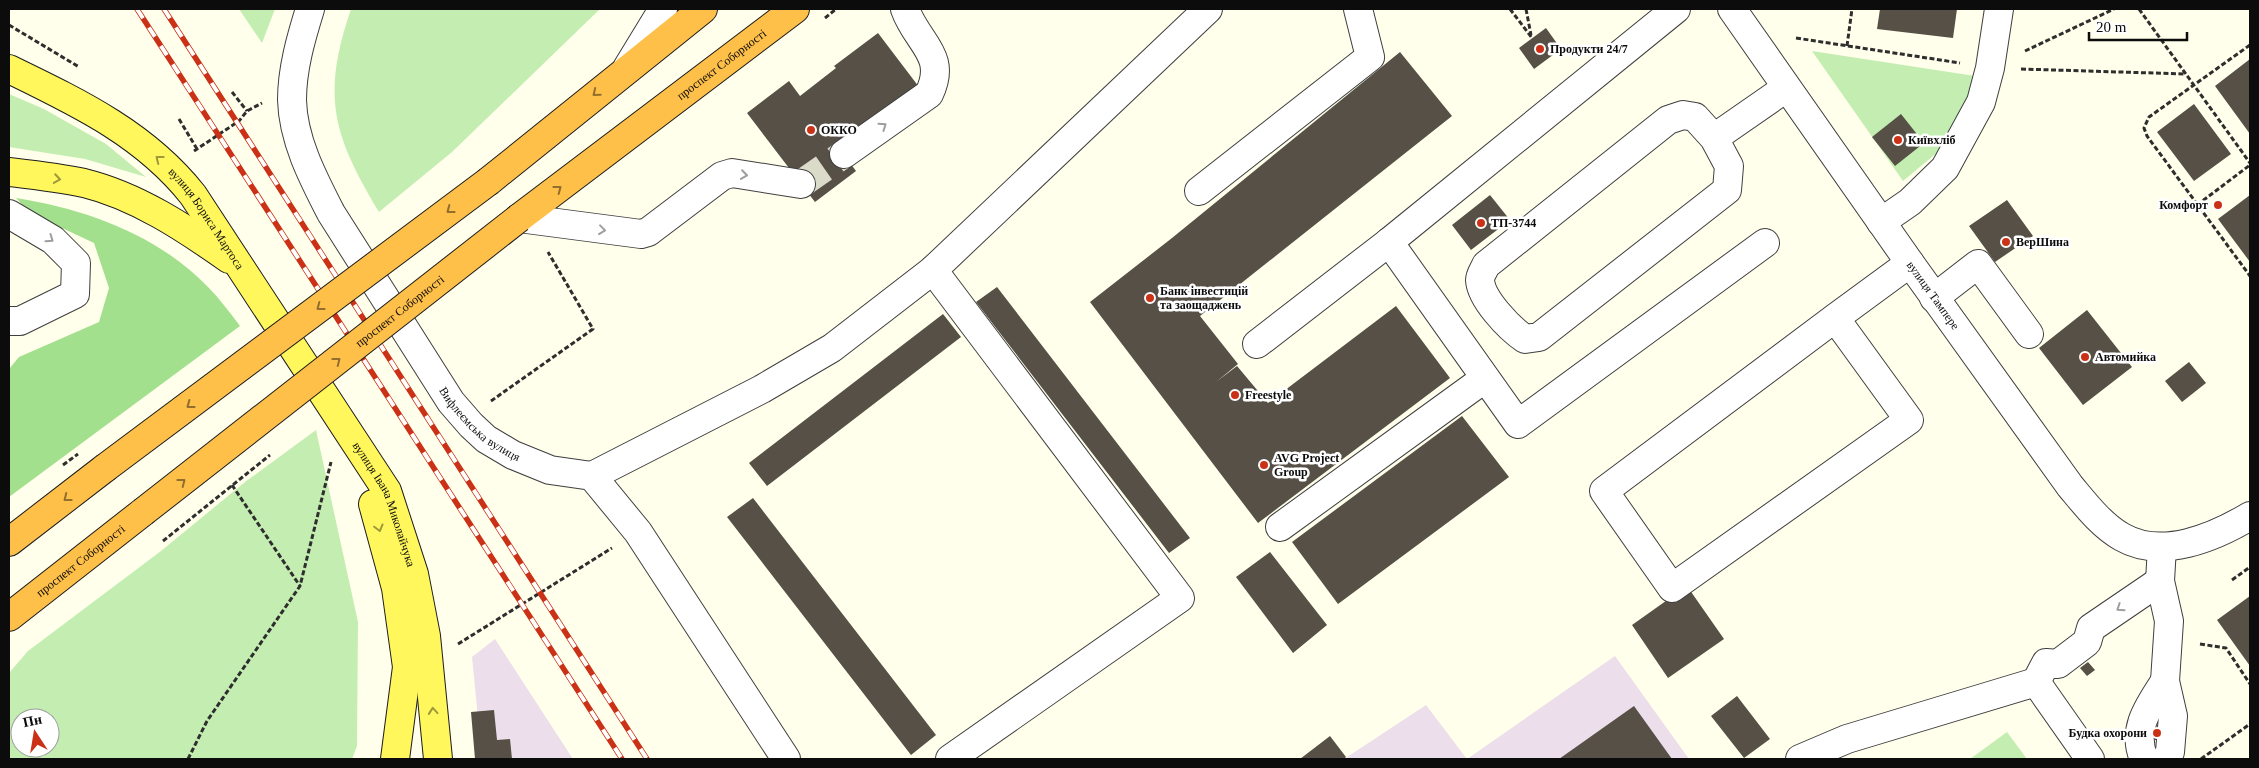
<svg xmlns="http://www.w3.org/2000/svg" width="2259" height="768" viewBox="0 0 2259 768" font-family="Georgia,serif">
<rect width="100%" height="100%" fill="#ffffeb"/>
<path fill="#ecdfeb" d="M 495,639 L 573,759 L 482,759 L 472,657 Z
M 1615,656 L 1689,759 L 1344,759 L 1426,705 L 1467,759 Z"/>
<path fill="#c4eeb1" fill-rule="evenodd" d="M 239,9 L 275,9 L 262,43 Z
M 351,9 L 600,9 L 452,152 L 379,212 C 333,135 321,97 351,9 Z
M 1812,51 L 1975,76 L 1964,116 L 1945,146 L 1903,181 Z
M 9,94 L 44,109 L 106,144 L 146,177 L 85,159 L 9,147 Z
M 316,430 L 358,622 L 357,746 L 352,759 L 9,759 L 9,673 L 28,651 L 161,551 L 245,482 ZM 20,718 L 50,718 L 50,748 L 20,748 Z
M 2007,732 L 2027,759 L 1970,759 Z"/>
<path fill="#a3e08e" d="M 16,198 C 86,209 158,235 208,287 C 220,299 230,313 240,326 L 9,497 L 9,369 L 19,357 L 99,322 L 109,288 L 94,243 L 30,213 Z"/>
<path fill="#565047" d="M 1880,9 L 1957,9 L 1953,38 L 1877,29 Z
M 1546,28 L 1561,49 L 1534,69 L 1519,48 Z
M 878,33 L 919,87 L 839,148 L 856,171 L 815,202 L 747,113 L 789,81 L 800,96 L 836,68 L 834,66 Z
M 1400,52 L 1452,116 L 1200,316 L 1238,364 L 1216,382 L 1237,366 L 1268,403 L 1396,306 L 1450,378 L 1258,523 L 1090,302 L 1172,238 Z
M 2250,59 L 2250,134 L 2215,86 Z
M 2194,104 L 2231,154 L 2194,181 L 2157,132 Z
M 1901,114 L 1924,143 L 1895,166 L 1872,137 Z
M 1490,195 L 1510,220 L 1471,250 L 1452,225 Z
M 2250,195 L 2250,262 L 2218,219 Z
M 2007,200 L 2033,236 L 1995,262 L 1969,226 Z
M 997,287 L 1190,538 L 1169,553 L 976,302 Z
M 2087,310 L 2132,367 L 2083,405 L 2039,348 Z
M 943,314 L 961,337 L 767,486 L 749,463 Z
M 2189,362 L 2206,383 L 2182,402 L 2165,381 Z
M 1462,416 L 1509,477 L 1338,604 L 1292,542 Z
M 753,498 L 936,735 L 911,755 L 727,517 Z
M 1270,552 L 1327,625 L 1293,653 L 1236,577 Z
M 1687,586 L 1724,639 L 1668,678 L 1632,625 Z
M 2250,596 L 2250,666 L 2217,620 Z
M 2088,662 L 2095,670 L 2087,676 L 2080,668 Z
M 1737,696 L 1770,739 L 1744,758 L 1711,716 Z
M 1634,706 L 1672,759 L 1559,759 Z
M 494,710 L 497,740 L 510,739 L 512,759 L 475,759 L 471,712 Z
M 2151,726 L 2164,728 L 2162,741 L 2149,739 Z
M 1330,736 L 1346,757 L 1344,759 L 1300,759 Z"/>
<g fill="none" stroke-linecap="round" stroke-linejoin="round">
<path stroke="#dbdbca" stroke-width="28" stroke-dasharray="28 14" stroke-linecap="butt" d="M 801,184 L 844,154"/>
<defs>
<g id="minor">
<path id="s1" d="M 310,9 C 301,38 292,69 292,100 C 293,140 313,178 331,213 L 451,402 L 471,425 L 486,439 L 513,455 L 550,470 L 592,476 L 638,532 L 786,759"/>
<path id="s2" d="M 1732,9 L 1910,263 L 2070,486 C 2086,505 2101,525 2122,537 C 2162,560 2215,537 2250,516"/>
<path d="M 627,68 L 663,9"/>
<path d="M 1714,138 L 1729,166 L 1727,190 L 1539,337 L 1525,339 C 1509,328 1481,299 1480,280 C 1480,275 1484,270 1486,265 L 1668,120 L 1683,115 L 1695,117 L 1714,138 L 1786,88"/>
<path d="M 844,154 L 929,94 C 948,55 917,43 905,9"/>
<path d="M 1199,191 L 1370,57 L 1358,9"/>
<path d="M 9,214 L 53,240 L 76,263 L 75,294 L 20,321 L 9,321"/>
<path d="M 519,218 L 641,234 L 648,232 L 722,176 L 732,173 L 801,184"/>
<path d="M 1881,222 L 1910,202 L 1945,168 L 1981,102 L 1990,68 L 1999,9"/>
<path d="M 1389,242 L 1518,424 L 1765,243"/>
<path d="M 933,270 L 1180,598 L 950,759"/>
<path d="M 1934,298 L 1978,264 L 2029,334"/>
<path d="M 1835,318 L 1909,420 L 1672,588 L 1604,491 L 1835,318 L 1910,263"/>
<path d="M 1257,344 L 1389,242 L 1676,9"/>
<path d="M 592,476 L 762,389 L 832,348 L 933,270 L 1208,9"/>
<path d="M 1280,527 L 1484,379"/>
<path d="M 2162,547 L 2160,581 L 2169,621 L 2165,681 L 2173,716 L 2170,752 L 2166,759"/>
<path d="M 2036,682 L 2046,663 L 2058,664 L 2087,642 L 2091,628 L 2160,581"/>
<path d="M 2036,682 L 2090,759"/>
<path d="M 1800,759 L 1847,739 L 2036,682"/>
<path d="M 2144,759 C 2131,729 2149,706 2165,681"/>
</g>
<g id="major">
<path id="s3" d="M 9,69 C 77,102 145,134 193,195 L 387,491 L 414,574 L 426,636 L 438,759"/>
<path d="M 9,172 C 34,175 60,178 84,183 C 137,196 185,228 229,259"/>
<path d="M 373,504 L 396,588 L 407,667 L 395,759"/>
</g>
<g id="highway">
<path d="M 489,181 L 703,9"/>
<path id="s4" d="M 519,218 L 795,9"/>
<path d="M 9,542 L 105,468"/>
<path id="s5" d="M 9,617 L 143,512"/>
</g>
</defs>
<use href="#minor" stroke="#3f3f3f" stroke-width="30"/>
<use href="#major" stroke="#1d1d1d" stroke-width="30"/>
<use href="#highway" stroke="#1d1d1d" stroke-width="30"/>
<path stroke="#2e2e2e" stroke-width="3" stroke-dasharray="5 2.5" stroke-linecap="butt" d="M 1510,9 L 1532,38
M 1526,9 L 1531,35
M 2139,9 L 2250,163
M 825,18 L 836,9
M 9,25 L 79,67
M 1796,38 L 1960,63
M 2250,45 L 2149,117 L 2144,128 L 2147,136 L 2250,276
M 1847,46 L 1852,9
M 2025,51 L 2114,9
M 2021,69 L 2186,74
M 232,92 L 247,111
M 179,119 L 197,149
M 194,151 L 239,121 L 247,111 L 262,103
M 2197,205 L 2250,165
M 491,401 L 593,329 L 548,252
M 232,485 L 300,586
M 2232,580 L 2250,567
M 458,644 L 612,548
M 2200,644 L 2226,648 L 2250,684
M 188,759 L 207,721 L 300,586 L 331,462
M 2201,759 L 2250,724"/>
<use href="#minor" stroke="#fff" stroke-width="28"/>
<use href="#major" stroke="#fff75b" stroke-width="28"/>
<use href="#highway" stroke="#ffc049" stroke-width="28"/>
<defs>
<path id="rail" d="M 137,9 L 622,759
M 164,9 L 647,759"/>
</defs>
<use href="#rail" stroke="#ca3116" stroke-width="5.5"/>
<use href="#rail" stroke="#fff" stroke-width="4" stroke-dasharray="11" stroke-linecap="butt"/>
<defs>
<g id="highway-bridge">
<path d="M 105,468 L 489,181"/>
<path id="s6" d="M 143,512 L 519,218"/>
</g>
</defs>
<use href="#highway-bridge" stroke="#1d1d1d" stroke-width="30" stroke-linecap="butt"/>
<path stroke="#2e2e2e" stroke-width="3" stroke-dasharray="5 2.5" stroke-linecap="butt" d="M 63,465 L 78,454
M 163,541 L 270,455"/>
<use href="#highway-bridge" stroke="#ffc049" stroke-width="28"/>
</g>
<defs><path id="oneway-chevron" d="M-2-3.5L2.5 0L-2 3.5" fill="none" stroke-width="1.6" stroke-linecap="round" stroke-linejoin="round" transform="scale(1.25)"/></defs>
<g stroke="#926f2e">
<use href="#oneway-chevron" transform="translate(596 93) rotate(141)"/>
<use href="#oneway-chevron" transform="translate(558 189) rotate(-37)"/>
<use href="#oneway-chevron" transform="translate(450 210) rotate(143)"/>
<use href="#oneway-chevron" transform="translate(320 307) rotate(143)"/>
<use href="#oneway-chevron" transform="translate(337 361) rotate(-38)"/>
<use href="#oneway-chevron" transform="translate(190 405) rotate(143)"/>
<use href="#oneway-chevron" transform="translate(182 482) rotate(-38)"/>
<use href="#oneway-chevron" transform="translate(67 498) rotate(142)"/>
</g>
<g stroke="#9e9e9e">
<use href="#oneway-chevron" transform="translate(883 126) rotate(-35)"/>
<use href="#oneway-chevron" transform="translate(744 175) rotate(8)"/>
<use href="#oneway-chevron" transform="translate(602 230) rotate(7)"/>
<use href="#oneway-chevron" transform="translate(50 239) rotate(35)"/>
<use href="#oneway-chevron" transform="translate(2120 608) rotate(146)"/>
</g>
<g stroke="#9e993b">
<use href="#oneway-chevron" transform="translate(159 159) rotate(-142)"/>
<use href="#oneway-chevron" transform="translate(57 179) rotate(9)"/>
<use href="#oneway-chevron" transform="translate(379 528) rotate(75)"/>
<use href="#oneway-chevron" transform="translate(433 711) rotate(-95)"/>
</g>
<g fill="#ca3116" stroke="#fff" stroke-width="2">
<circle cx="1540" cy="49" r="5"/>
<circle cx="811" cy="130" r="5"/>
<circle cx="1898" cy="140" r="5"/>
<circle cx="2218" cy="205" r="5"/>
<circle cx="1481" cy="223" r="5"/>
<circle cx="2006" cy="242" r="5"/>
<circle cx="1150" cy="298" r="5"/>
<circle cx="2085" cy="357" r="5"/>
<circle cx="1235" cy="395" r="5"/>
<circle cx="1264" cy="465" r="5"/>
<circle cx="2157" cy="733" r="5"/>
</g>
<g text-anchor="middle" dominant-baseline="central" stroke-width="5" stroke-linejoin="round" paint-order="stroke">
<g font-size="12" font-weight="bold" fill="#0c0c0c" stroke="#fff" text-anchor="start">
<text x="1550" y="49">Продукти 24/7</text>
<text x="821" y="130">ОККО</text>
<text x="1908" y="140">Київхліб</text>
<text x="2208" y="205" text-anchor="end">Комфорт</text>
<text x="1491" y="223">ТП-3744</text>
<text x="2016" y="242">ВерШина</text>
<text x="1160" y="291">Банк інвестицій<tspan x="1160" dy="14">та заощаджень</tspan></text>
<text x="2095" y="357">Автомийка</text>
<text x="1245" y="395">Freestyle</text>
<text x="1274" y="458">AVG Project<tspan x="1274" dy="14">Group</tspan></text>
<text x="2147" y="733" text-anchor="end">Будка охорони</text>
</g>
<g font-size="12" fill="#0c0c0c" stroke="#fff">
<text stroke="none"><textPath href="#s4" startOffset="254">проспект Соборності</textPath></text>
<text stroke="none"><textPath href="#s3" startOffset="252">вулиця Бориса Мартоса</textPath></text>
<text stroke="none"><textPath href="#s2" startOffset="350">вулиця Тампере</textPath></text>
<text stroke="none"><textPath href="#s6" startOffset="326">проспект Соборності</textPath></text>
<text stroke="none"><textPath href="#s1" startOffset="474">Вифлеємська вулиця</textPath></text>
<text stroke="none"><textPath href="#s3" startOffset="590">вулиця Івана Миколайчука</textPath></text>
<text stroke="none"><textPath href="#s5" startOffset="91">проспект Соборності</textPath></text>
</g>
</g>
<rect width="2259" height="768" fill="none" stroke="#0c0c0c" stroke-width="20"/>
<g transform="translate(35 733) rotate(348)"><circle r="24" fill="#ffffff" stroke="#9e9e9e"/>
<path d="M0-4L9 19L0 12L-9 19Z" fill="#ca3116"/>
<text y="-8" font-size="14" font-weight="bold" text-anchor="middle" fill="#0c0c0c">Пн</text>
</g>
<path d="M2089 32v8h98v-8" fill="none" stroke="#0c0c0c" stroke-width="2.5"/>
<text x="2096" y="32" font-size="15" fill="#0c0c0c" stroke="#ffffff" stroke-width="4" paint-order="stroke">20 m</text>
</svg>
